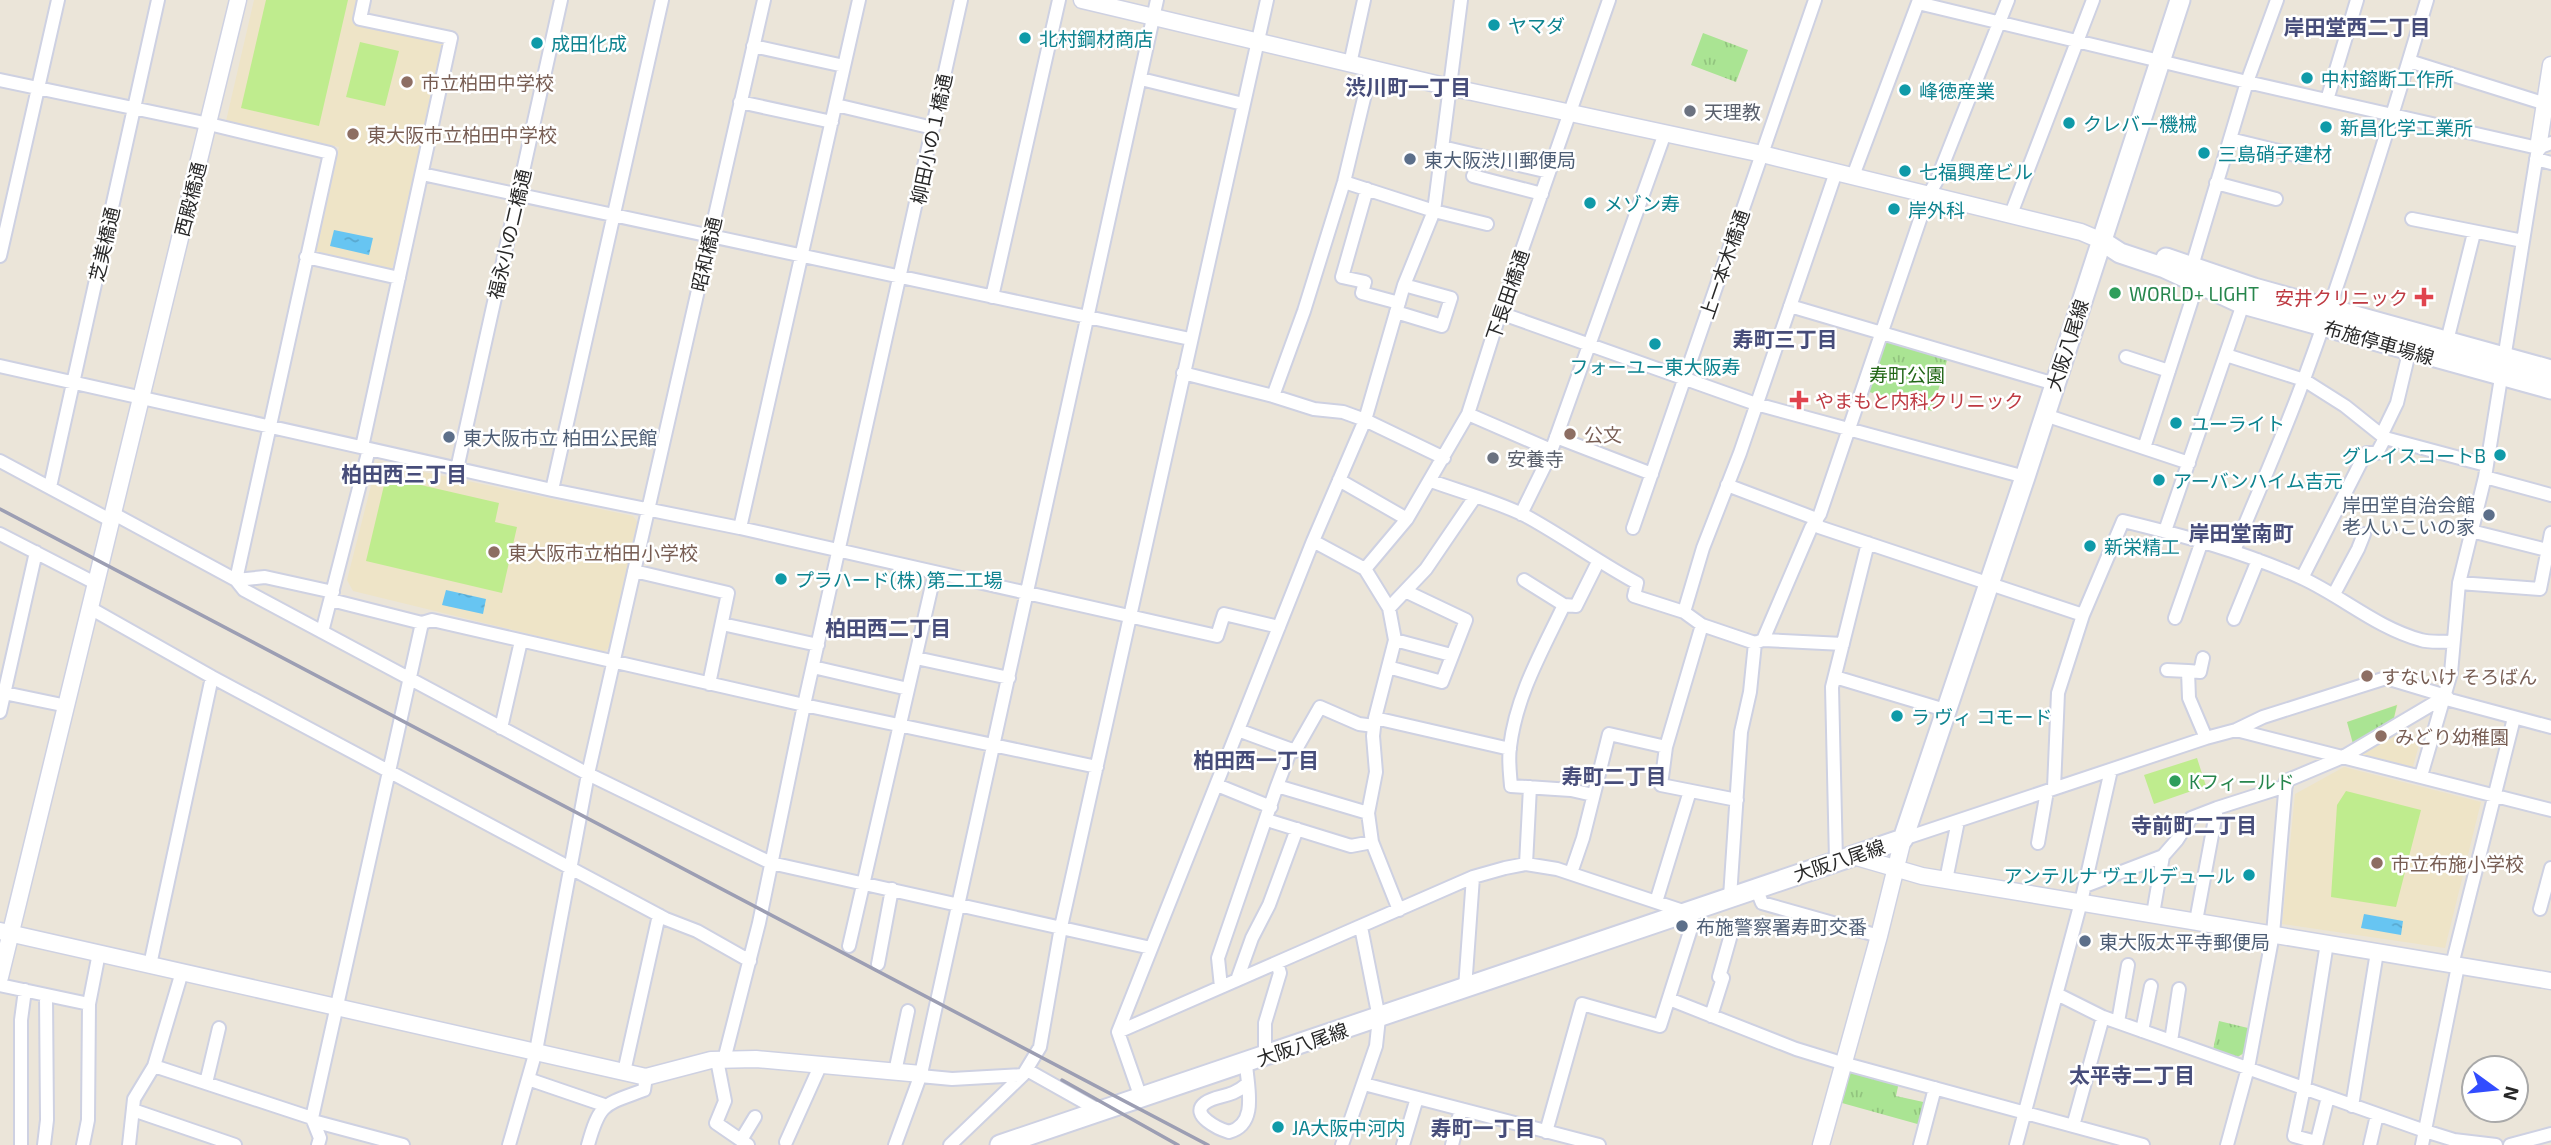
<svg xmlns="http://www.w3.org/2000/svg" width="2551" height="1145" viewBox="0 0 2551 1145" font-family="'Exo 2','Noto Sans JP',sans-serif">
<defs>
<pattern id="park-tufts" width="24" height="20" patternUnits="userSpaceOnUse" patternTransform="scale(1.75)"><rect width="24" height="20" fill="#aae493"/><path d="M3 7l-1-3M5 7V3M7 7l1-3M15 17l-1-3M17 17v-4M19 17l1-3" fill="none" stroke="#92c47f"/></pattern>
<pattern id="water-ripples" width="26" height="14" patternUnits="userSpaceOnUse" patternTransform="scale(1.75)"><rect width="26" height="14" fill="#67c5f2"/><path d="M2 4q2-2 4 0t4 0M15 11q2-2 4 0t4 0" fill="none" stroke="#59a9d0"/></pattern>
</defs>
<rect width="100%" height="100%" fill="#ebe5d9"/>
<path fill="#eee4c7" d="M 254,0 L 360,0 L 355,19 L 445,41 L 392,269 L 315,251 L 339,147 L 226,121 Z
M 377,462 L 633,516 L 639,524 L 612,645 L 604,652 L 353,591 L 347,580 Z
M 2398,704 L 2393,722 L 2406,725 L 2404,734 L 2421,738 L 2412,770 L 2356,755 L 2347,722 Z
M 2344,767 L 2481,802 L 2445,948 L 2282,924 L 2295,794 Z"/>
<path fill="url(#park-tufts)" d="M 1703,33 L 1748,50 L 1736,82 L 1691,65 Z
M 1889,339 L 1948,357 L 1932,411 L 1866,391 L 1881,342 Z
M 2397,705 L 2393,722 L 2355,751 L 2347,722 Z
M 2219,1021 L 2248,1028 L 2244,1053 L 2236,1058 L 2213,1050 Z
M 1851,1069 L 1899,1082 L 1896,1096 L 1928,1103 L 1921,1125 L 1842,1103 Z"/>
<path fill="#bfec8e" d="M 266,0 L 348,0 L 319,126 L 241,108 Z
M 360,42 L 399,51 L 385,106 L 346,97 Z
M 386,477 L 499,503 L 495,522 L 517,527 L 502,593 L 366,561 Z
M 2197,758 L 2206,786 L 2154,804 L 2144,775 Z
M 2346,791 L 2421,810 L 2396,907 L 2331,897 L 2337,805 Z"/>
<path fill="url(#water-ripples)" d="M 334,230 L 373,238 L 369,255 L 330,246 Z
M 446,590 L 486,599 L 483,614 L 442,605 Z
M 2364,914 L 2403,921 L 2401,935 L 2361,928 Z"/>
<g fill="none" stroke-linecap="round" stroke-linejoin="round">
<defs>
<path id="minor" d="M 1918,3 L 2247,82 L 2538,148 L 2551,143
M 753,46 L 844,66
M 2409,61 L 2546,104
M 1350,64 L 1364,0
M 1141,79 L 1243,104
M 0,80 L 209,124 L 330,153 L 236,580
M 2327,100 L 2357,0
M 740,102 L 832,122
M 836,105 L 933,128
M 2230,139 L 2303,157
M 1442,147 L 1549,172
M 2536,159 L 2551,163
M 422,174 L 1190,339
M 1473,176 L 1542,194
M 1853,176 L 1919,0
M 1344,182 L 1434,211 L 1487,224
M 2216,183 L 2276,199
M 1367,189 L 1342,277 L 1365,282 L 1362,293 L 1399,303
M 2011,214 L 2093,0
M 2412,219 L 2523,241
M 0,256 L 58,0
M 306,257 L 399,278
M 2192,266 L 2247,82 L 2277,0
M 992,297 L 1059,0
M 1790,306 L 2055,384
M 1396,312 L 1442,326 L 1451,298 L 1404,285
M 1500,313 L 1756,404 L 2025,477
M 2447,341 L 2474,233
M 2226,355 L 2304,380 L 2345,406 L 2385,438 L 2486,465
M 2126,357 L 2169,371
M 0,366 L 552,490 L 740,528 L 1217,636 L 1224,614 L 1279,627
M 1183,373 L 1273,396 L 1314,409 L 1343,412 L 1365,420 L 1444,458
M 1273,396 L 1304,311 L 1344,182 L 1371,69
M 1468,414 L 1551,450
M 2045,415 L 2189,463
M 2382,434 L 2397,403 L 2407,361
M 1556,437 L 1652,474
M 362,447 L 451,38 L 360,19 L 364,0
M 2144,448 L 2197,284
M 0,461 L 112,521
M 457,469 L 561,0
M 2485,477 L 2551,495
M 1339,480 L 1407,519
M 1431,481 C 1462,492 1495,501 1524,515 C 1563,536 1598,562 1637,583 L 1634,596 L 1684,612 L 1702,625 L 1755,643
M 1727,485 L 1814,518 L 1819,527 L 2083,615
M 50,487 L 158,0
M 552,490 L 662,0
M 114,514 L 236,580 L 244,590 L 588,774 L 771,863 L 1151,948
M 1521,514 L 1549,457 L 1665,133
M 740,528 L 859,0
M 1633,528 L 1815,0
M 2165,531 L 2243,304
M 2471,531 L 2547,550
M 0,534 L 97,584
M 1313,541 L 1365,569 L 1389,608 L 1395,640 L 1375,718 L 1373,736 L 1376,772 L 1368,813 L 1372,842 L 1399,910
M 2234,551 C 2257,494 2283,437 2304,379 C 2350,254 2389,127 2427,0
M 1365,569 L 1407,519 L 1468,414 L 1500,313 L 1609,0
M 634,571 L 728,593 L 709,684
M 2302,578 L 2361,462 L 2367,453 L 2377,453 L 2385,438
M 236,580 L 265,577 L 333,592
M 1524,580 L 1564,605
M 2459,583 L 2540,589 L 2551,533
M 2334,594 L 2358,549 L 2364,534
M 331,600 L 422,623 L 432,620 L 804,705 L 1097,767
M 90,608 L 212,677 L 666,919 L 697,931 L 750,961
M 1389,608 L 1426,569 L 1475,497
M 1684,612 L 1703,548 L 1740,453 L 1836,172
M 2175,618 L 2202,541
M 2234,619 L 2258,560
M 722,624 L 818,645
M 1702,625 L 1666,747 L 1661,785 L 1737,800
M 322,632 L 369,449
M 1395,640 L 1451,655
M 1763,640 L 1843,644
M 916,658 L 1009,678
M 813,667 L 908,689
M 1388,667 L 1442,682 L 1466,620 L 1405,591
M 2167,670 L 2188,671 L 2189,698 L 2206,738
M 2188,671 L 2200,672 L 2203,658
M 1835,677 L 1945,710
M 0,692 L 67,706
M 0,712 L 36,552
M 1375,718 L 1510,749
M 501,728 L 521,641
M 1238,730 L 1295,751 L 1320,707 L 1359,724 L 1374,726
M 2236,730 L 2551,810
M 2421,776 L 2451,673 L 2459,583 L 2485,477 L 2538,148
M 1217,785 L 1271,807
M 1277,786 L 1291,749
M 2054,788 L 2058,693 L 2083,615 L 2123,521 C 2185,536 2244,552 2302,578 C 2343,597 2377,628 2421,640 C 2430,643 2442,641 2453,642
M 1593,795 L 1571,790 L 1511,786 C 1510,773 1508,760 1510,747 C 1516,696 1542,651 1564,605 L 1576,606 L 1598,562
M 1267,820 L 1351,846 L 1372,842
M 1903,839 L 2206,738 L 2236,730 L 2263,717 L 2386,678 L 2446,696 L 2450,700 L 2551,727
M 2038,843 L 2047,791
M 1836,861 L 1832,687 L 1868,543
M 1526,864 L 1530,787
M 1571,873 L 1583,838 L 1609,734 L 1666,747
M 1946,880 L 1958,821
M 2085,886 L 2163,856 L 2177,840 L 2191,818 L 2217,808
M 1756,888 L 1762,903 L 1879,936
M 1730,897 L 1741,732 L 1750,692 L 1755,643 L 1763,640 L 1811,528 L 1820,514 L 1928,196 L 1936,182 L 2008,0
M 1656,902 L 1690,791
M 2540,909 L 2551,868
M 2153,914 L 2163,856
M 2196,921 L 2217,808 L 2286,786
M 849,946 L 935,572
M 878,964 L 892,889
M 150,965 L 212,677
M 2452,965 L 2514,718
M 1237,980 L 1252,938 L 1269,905 L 1297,829
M 0,985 L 89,1004
M 1221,987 L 1218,958 L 1277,786 L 1368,813
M 1465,988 L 1473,877
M 2057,994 L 2103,1017 L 2425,1131 L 2454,1140 L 2496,1145
M 1669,999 L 1796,1049 L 1835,1061 L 2143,1145
M 1711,1016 L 1723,978 L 1719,977 L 1730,938
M 2118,1022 L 2128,965
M 2142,1031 L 2151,986
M 1118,1032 L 1473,877 L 1505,868 L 1526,864 L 1557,869 L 1686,912 L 1693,922 L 1660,1026 L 1582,1004 L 1546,1132
M 2171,1041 L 2179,989
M 1265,1056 L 1265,1023 L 1280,973 L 1277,963
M 717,1060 L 725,1101 L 716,1123 L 748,1145
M 724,1060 L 759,923 L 804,705 L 961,0
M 1246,1063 C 1247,1086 1259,1124 1229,1132 C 1219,1129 1189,1115 1205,1103 C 1217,1094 1230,1099 1247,1084
M 154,1066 L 312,1118
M 1027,1070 L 1100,1111
M 624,1072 L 659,915
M 895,1072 L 908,1011
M 920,1076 L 952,1079 L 1023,1075
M 528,1079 L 604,1105
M 206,1083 L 219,1028
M 1364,1084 L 1599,1145
M 1141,1098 L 1118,1032 L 1313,541 L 1365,420 L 1404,285 L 1434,211 L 1461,0
M 2352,1106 L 2377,952
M 133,1110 L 235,1145
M 313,1121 L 403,1145
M 2073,1126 L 2103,1017
M 741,1140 L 755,1117
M 786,1142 L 821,1064
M 2316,1142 L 2294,1136 L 2304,1088 L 2327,943
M 21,1145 L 21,1020 L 25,990
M 44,1145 L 47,1120 L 46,995
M 83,1145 L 88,1120 L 89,1004 L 99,953
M 129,1145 L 134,1099 L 154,1066 L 182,972
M 318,1145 L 320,1138 L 312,1118 L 422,623
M 509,1145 L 536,1051 L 588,774 L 764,0
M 588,1145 C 600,1102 604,1105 644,1090 L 646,1077
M 895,1145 L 921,1074 L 1157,0
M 950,1145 L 1023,1075 L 1040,1047 L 1061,927 L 1267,0
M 1342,1145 L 1376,1046 L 1379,1018 L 1361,927
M 1403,1145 L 1417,1098
M 1452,1145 L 1461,1109
M 1920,1145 L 1935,1088
M 2016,1145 L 2081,902 L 2111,770
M 2227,1145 L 2248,1068 L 2273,934 L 2286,781 L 2343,757 L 2446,696
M 2316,1145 L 2328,1097
M 2370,1145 L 2377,1115
M 2422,1145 L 2458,966
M 2510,1145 L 2551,1134"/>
<path id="tertiary" d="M 1082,0 L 1449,87 L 1762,154 L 2081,232 L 2100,240
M 2538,148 L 2551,65
M 1853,856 L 1922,876 L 2551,981
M 0,931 L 646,1077 L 711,1060 L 756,1059 L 921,1074
M 0,977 L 238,0
M 1821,1145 L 1879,936 L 1903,839"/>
<path id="secondary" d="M 2100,240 L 2120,253 L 2165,268 L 2243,304 L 2551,389
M 2166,258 L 2254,288 L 2551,370
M 1000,1145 L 1903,839 L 2025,477 L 2180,0"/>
</defs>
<use href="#minor" stroke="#ced1e2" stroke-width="16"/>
<use href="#tertiary" stroke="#ced1e2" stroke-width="19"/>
<use href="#secondary" stroke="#ced1e2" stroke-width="23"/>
<use href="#minor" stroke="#fff" stroke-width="12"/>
<use href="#tertiary" stroke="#fff" stroke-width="16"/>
<use href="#secondary" stroke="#fff" stroke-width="19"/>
<path stroke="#9c9eb3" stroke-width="3.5" d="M 0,509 L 1208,1145
M 1062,1080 L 1178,1145"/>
</g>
<g fill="#0f9aa8" stroke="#fff" stroke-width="2.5">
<circle cx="1494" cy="25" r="7"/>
<circle cx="1025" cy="38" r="7"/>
<circle cx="537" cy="43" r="7"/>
<circle cx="2307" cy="78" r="7"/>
<circle cx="1905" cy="90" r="7"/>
<circle cx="2069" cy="123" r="7"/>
<circle cx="2326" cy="127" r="7"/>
<circle cx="2204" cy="153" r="7"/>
<circle cx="1905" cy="171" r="7"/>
<circle cx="1590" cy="203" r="7"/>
<circle cx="1894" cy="209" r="7"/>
<circle cx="1655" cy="344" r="7"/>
<circle cx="2176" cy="423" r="7"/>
<circle cx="2500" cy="455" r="7"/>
<circle cx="2159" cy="480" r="7"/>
<circle cx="2090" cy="546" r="7"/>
<circle cx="781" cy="579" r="7"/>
<circle cx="1897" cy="716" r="7"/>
<circle cx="2249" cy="875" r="7"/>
<circle cx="1278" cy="1127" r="7"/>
</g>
<g fill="#8d6e63" stroke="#fff" stroke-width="2.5">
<circle cx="407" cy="82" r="7"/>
<circle cx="353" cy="134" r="7"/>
<circle cx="1570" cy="434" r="7"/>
<circle cx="494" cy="552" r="7"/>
<circle cx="2367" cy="676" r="7"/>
<circle cx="2381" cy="736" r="7"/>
<circle cx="2377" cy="863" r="7"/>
</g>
<g fill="#6b7280" stroke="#fff" stroke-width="2.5">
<circle cx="1690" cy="111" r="7"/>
<circle cx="1493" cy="458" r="7"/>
</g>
<g fill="#5c6f8a" stroke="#fff" stroke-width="2.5">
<circle cx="1410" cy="159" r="7"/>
<circle cx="449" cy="437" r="7"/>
<circle cx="2489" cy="515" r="7"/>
<circle cx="1682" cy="926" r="7"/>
<circle cx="2085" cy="941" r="7"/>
</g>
<g fill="#2e9e5b" stroke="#fff" stroke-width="2.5">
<circle cx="2115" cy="293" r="7"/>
<circle cx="2175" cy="781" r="7"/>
</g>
<g fill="#e0444e" stroke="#fff" stroke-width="2.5">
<path d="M2420.5 286.5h7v7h7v7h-7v7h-7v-7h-7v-7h7z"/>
<path d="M1795.5 389.5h7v7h7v7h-7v7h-7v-7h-7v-7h7z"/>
</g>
<g text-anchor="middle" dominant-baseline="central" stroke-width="5" stroke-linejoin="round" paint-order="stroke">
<g font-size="19" fill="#0d838f" stroke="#fff" text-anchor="start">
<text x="1508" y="25">ヤマダ</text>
<text x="1039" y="38">北村鋼材商店</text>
<text x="551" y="43">成田化成</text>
<text x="2321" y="78">中村鎔断工作所</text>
<text x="1919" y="90">峰徳産業</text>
<text x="2083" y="123">クレバー機械</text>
<text x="2340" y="127">新昌化学工業所</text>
<text x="2218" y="153">三島硝子建材</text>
<text x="1919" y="171">七福興産ビル</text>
<text x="1604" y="203">メゾン寿</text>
<text x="1908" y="209">岸外科</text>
<text x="1655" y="366" text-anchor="middle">フォーユー東大阪寿</text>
<text x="2190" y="423">ユーライト</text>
<text x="2486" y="455" text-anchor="end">グレイスコートB</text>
<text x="2173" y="480">アーバンハイム吉元</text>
<text x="2104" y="546">新栄精工</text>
<text x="795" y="579">プラハード(株) 第二工場</text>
<text x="1911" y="716">ラ ヴィ コモード</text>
<text x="2235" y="875" text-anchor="end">アンテルナ ヴェルデュール</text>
<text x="1292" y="1127">JA大阪中河内</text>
</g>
<g font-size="19" fill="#785e54" stroke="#fff" text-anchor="start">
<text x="421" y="82">市立柏田中学校</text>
<text x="367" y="134">東大阪市立柏田中学校</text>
<text x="1584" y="434">公文</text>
<text x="508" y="552">東大阪市立柏田小学校</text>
<text x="2381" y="676">すないけ そろばん</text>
<text x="2395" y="736">みどり幼稚園</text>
<text x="2391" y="863">市立布施小学校</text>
</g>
<g font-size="19" fill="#5b616d" stroke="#fff" text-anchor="start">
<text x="1704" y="111">天理教</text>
<text x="1507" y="458">安養寺</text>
</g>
<g font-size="19" fill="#282828" stroke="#fff">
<text transform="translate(931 139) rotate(-78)">柳田小の１橋通</text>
<text transform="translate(190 199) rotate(-76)">西殿橋通</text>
<text transform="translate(509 234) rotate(-77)">福永小の二橋通</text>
<text transform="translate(104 244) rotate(-77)">芝美橋通</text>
<text transform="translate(706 254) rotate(-77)">昭和橋通</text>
<text transform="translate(1724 264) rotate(-71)">上一本木橋通</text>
<text transform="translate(1507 295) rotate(-71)">下長田橋通</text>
<text transform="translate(2379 342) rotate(16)">布施停車場線</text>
<text transform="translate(2067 345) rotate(-72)">大阪八尾線</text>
<text transform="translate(1839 860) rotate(-18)">大阪八尾線</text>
<text transform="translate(1302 1044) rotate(-19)">大阪八尾線</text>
</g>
<g font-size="19" fill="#4e5e75" stroke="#fff" text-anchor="start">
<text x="1424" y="159">東大阪渋川郵便局</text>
<text x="463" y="437">東大阪市立 柏田公民館</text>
<text x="2475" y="504" text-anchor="end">岸田堂自治会館<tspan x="2475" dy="22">老人いこいの家</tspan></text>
<text x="1696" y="926">布施警察署寿町交番</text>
<text x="2099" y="941">東大阪太平寺郵便局</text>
</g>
<g font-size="19" fill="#27864d" stroke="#fff" text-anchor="start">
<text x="2129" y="293">WORLD+ LIGHT</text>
<text x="2189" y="781">Kフィールド</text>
</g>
<g font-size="19" fill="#be3a42" stroke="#fff" text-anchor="end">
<text x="2408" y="297">安井クリニック</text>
<text x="1815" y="400" text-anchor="start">やまもと内科クリニック</text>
</g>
<g font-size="19" fill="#236717" stroke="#fff">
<text x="1907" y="374">寿町公園</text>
</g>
<g font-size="21" font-weight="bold" fill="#474d7a" stroke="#fff">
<text x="2357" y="26">岸田堂西二丁目</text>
<text x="1408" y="86">渋川町一丁目</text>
<text x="1785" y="338">寿町三丁目</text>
<text x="404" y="473">柏田西三丁目</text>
<text x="2241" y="532">岸田堂南町</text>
<text x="888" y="627">柏田西二丁目</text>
<text x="1256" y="759">柏田西一丁目</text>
<text x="1614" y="775">寿町二丁目</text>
<text x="2194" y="824">寺前町二丁目</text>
<text x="2132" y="1074">太平寺二丁目</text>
<text x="1483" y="1127">寿町一丁目</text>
</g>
</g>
<g transform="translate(2495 1089) rotate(105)"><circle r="33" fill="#ffffff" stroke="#a9a9a9" stroke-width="2"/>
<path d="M0-5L12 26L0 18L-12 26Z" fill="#324cff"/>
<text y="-10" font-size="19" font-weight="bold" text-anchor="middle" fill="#282828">N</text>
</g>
</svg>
